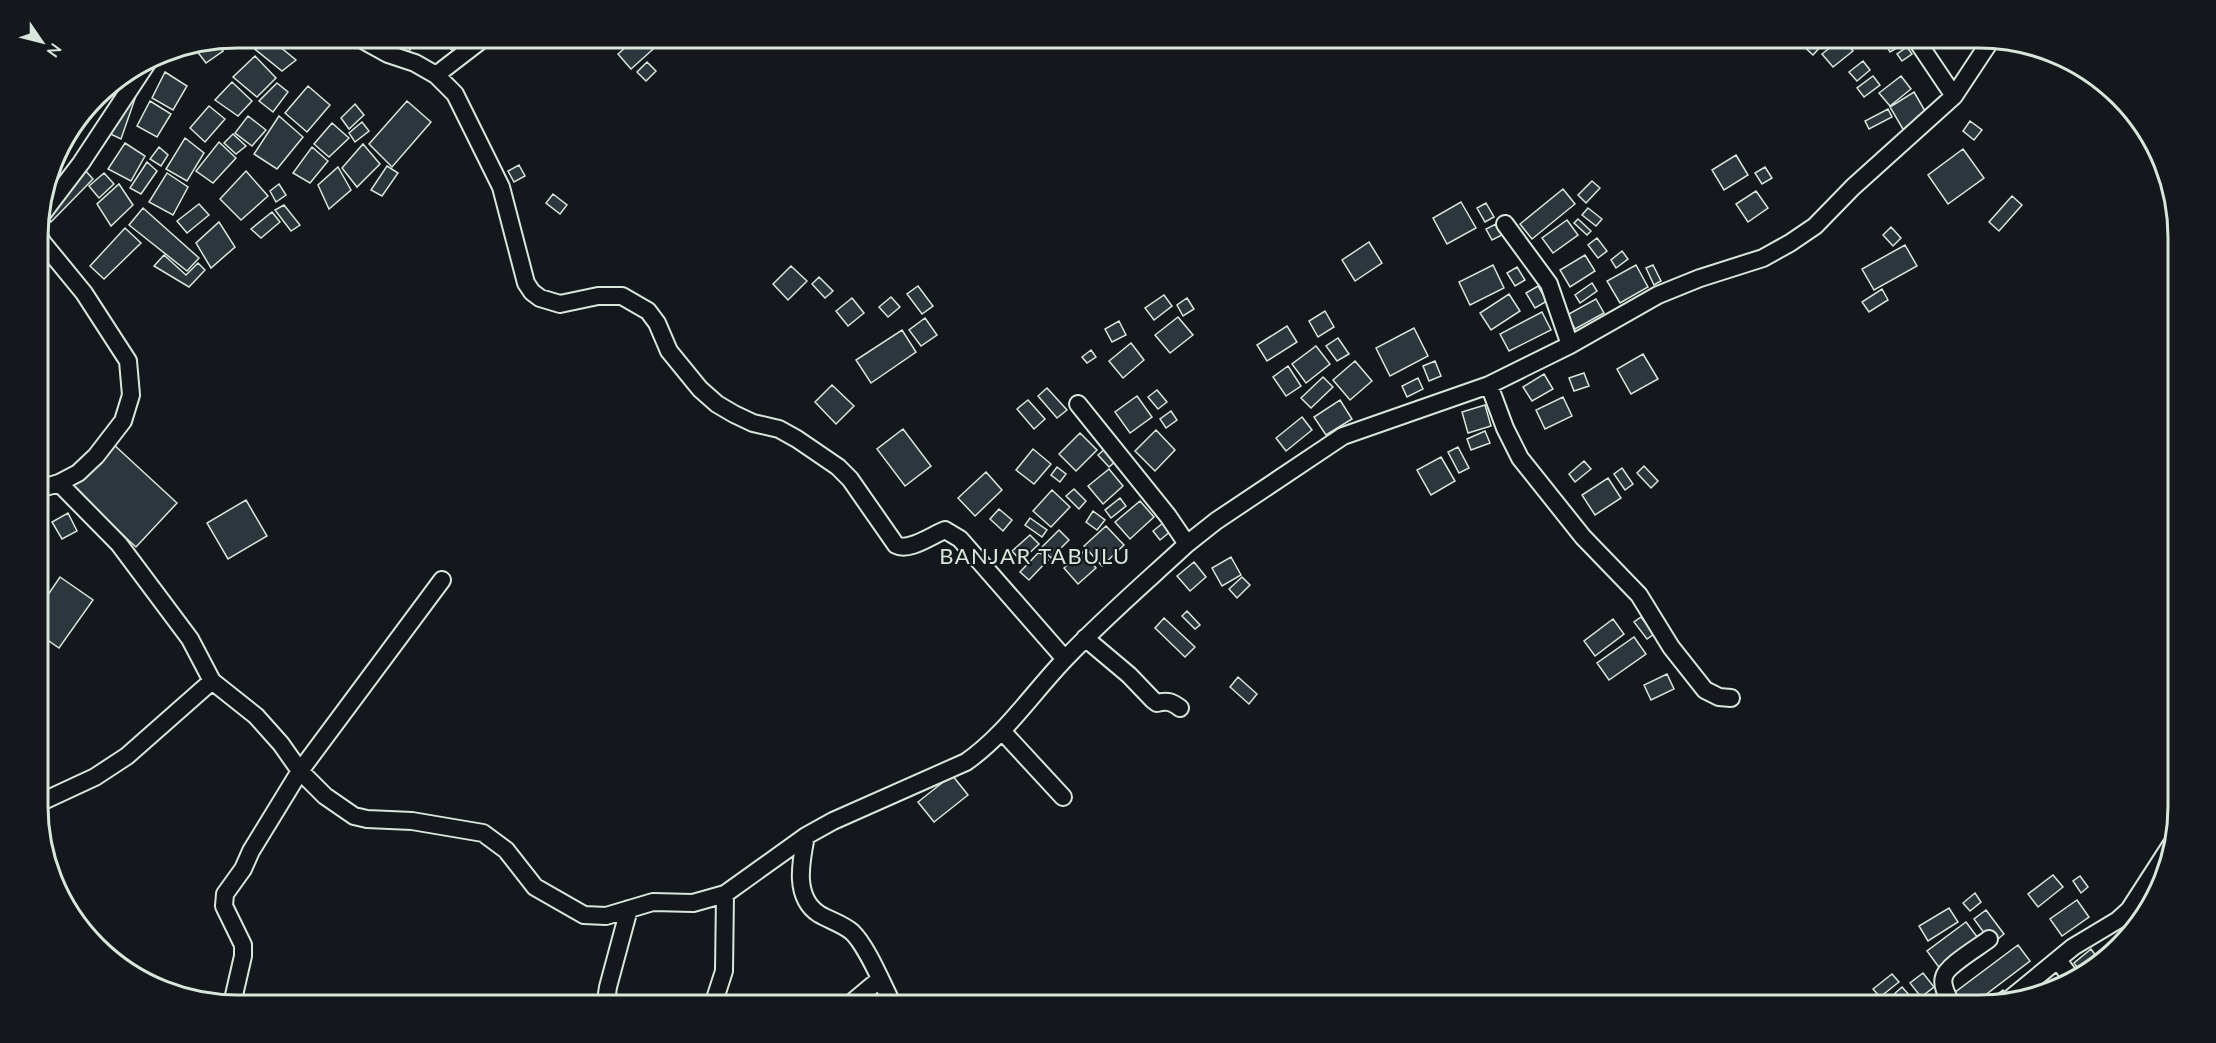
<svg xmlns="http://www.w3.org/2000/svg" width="2216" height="1043" viewBox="0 0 2216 1043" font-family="Lato,sans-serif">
<rect width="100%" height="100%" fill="#14181c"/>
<path fill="#2c363c" stroke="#d8e6dc" stroke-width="1.5" d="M 241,38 L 269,38 L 296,60 L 282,71 Z
M 382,38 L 417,38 L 408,53 Z
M 438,38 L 457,38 L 462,42 L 453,51 Z
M 609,38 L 626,38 L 618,46 Z
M 636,38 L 657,38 L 661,42 L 631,69 L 618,54 Z
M 1802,38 L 1815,38 L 1823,44 L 1813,55 L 1798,41 Z
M 1842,38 L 1853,51 L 1833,67 L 1822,54 Z
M 1882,38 L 1898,38 L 1902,45 L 1890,52 Z
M 1961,38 L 1978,38 L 1967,46 Z
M 216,42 L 223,51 L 206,63 L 193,46 Z
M 1907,47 L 1912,54 L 1902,61 L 1897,54 Z
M 255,56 L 276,78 L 257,97 L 233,77 Z
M 1863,61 L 1870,70 L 1857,81 L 1849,72 Z
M 647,62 L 656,71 L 646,81 L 637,72 Z
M 165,72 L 187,86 L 173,110 L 152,98 Z
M 1873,76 L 1880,85 L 1864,97 L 1857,88 Z
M 1901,76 L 1911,89 L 1890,106 L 1879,93 Z
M 232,82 L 252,101 L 238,116 L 215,100 Z
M 277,83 L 288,92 L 273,112 L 259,101 Z
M 308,86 L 330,105 L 307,132 L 285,113 Z
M 138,90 L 121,139 L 100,129 Z
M 1914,92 L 1928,116 L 1904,131 L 1890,107 Z
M 150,101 L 171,114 L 157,137 L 137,126 Z
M 407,101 L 431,122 L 392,167 L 369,144 Z
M 355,104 L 364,115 L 349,129 L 341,118 Z
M 209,106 L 225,119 L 205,142 L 190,128 Z
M 1888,109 L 1892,117 L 1869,129 L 1865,121 Z
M 248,116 L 266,130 L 252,146 L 235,133 Z
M 279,116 L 303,137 L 277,169 L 254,154 Z
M 1970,121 L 1982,130 L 1974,140 L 1963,131 Z
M 362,122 L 369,131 L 355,142 L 349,133 Z
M 332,123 L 349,138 L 329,157 L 314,144 Z
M 233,134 L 246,146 L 236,154 L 224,143 Z
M 185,138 L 204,153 L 187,181 L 166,169 Z
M 219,142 L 236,158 L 213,183 L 196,171 Z
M 125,143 L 145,156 L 131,181 L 108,169 Z
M 363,144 L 380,164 L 357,187 L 342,168 Z
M 159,147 L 168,155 L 161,166 L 150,159 Z
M 312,147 L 328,161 L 310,183 L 293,173 Z
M 1963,149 L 1984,178 L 1948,204 L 1928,175 Z
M 1736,155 L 1748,175 L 1724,190 L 1712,170 Z
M 147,162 L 157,171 L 141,194 L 130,188 Z
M 519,165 L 525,176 L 514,182 L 508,171 Z
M 387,166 L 398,173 L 382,196 L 371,190 Z
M 338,167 L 351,190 L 329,209 L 318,185 Z
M 1765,167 L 1772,178 L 1762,184 L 1755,173 Z
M 83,168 L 93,179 L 51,222 L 47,214 Z
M 246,171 L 268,196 L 241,220 L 220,199 Z
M 104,173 L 114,184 L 99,198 L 89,186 Z
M 167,173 L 188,187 L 173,215 L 149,202 Z
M 1592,181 L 1600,188 L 1586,203 L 1578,195 Z
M 119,184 L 133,205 L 111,226 L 97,204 Z
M 279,184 L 286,195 L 276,202 L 270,191 Z
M 1563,189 L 1575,204 L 1532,239 L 1520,224 Z
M 1756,191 L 1768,208 L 1748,222 L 1736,204 Z
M 553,194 L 567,205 L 560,214 L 546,203 Z
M 2012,196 L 2022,205 L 1999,231 L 1989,222 Z
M 1461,202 L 1476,228 L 1447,244 L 1433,218 Z
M 1486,203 L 1494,217 L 1485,222 L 1477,208 Z
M 199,204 L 209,215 L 187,233 L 177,221 Z
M 284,205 L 300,225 L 291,231 L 275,210 Z
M 143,208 L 199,258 L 187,271 L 129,225 Z
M 1588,208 L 1602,219 L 1596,226 L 1582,215 Z
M 272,212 L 280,222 L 261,238 L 251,229 Z
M 1578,219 L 1591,231 L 1587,235 L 1574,223 Z
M 1567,220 L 1578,235 L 1553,253 L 1542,238 Z
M 219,222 L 235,247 L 211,268 L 196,243 Z
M 1496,224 L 1502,235 L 1492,240 L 1486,229 Z
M 1891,227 L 1901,238 L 1893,246 L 1883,235 Z
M 125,228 L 141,243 L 104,279 L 90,266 Z
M 1597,238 L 1607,251 L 1598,258 L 1588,245 Z
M 1369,242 L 1382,263 L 1355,281 L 1342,260 Z
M 1905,245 L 1917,266 L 1874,290 L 1862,269 Z
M 1622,251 L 1628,259 L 1616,268 L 1611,260 Z
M 164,255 L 186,275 L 198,263 L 205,270 L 189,287 L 154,266 Z
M 1585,255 L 1595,271 L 1570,287 L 1560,270 Z
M 1493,265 L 1504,288 L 1470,305 L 1459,282 Z
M 1636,265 L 1648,287 L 1620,303 L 1607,281 Z
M 1653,265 L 1661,281 L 1654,285 L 1646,268 Z
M 791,266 L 807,281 L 788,300 L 773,284 Z
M 1517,267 L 1525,280 L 1515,286 L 1507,273 Z
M 819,277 L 833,291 L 825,298 L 812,284 Z
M 1592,283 L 1597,291 L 1580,303 L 1575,295 Z
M 918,286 L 933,306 L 922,314 L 907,294 Z
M 1538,286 L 1547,301 L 1535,308 L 1526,293 Z
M 1882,289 L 1888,300 L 1869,312 L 1862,302 Z
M 1509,294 L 1520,311 L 1491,330 L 1480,313 Z
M 1164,295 L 1172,306 L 1154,320 L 1145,308 Z
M 891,297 L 900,307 L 888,317 L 879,307 Z
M 852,298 L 864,313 L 848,326 L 836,311 Z
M 1187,298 L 1194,309 L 1183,316 L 1177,305 Z
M 1596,299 L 1604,313 L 1575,329 L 1567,315 Z
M 1325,311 L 1334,327 L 1318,337 L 1309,321 Z
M 1542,312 L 1551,330 L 1509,351 L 1500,334 Z
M 1178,317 L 1193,335 L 1170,353 L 1155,335 Z
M 925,318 L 937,335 L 921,346 L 909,330 Z
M 1119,321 L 1126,335 L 1112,342 L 1105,329 Z
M 1287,326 L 1297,342 L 1267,361 L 1257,345 Z
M 1414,328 L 1428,356 L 1390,376 L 1376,348 Z
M 902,330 L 916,352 L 871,383 L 856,360 Z
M 1338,338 L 1349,354 L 1337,361 L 1326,346 Z
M 1131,343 L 1144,360 L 1123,378 L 1109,361 Z
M 1316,346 L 1330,364 L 1306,383 L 1292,364 Z
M 1091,350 L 1096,357 L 1087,363 L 1082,357 Z
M 1643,354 L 1658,379 L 1631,394 L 1617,369 Z
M 1355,361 L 1372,381 L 1350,400 L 1333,380 Z
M 1435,361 L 1441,376 L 1429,381 L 1423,366 Z
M 1288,366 L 1301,386 L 1286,396 L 1273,377 Z
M 1584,373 L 1589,386 L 1574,391 L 1569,378 Z
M 1544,374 L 1553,389 L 1532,401 L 1523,387 Z
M 1323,377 L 1333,387 L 1311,408 L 1301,398 Z
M 1418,378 L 1423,389 L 1407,397 L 1402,386 Z
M 832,385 L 854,406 L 836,424 L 815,402 Z
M 1047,388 L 1067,410 L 1057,418 L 1038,396 Z
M 1157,390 L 1167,402 L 1158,409 L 1148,397 Z
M 1137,396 L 1152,417 L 1130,433 L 1115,412 Z
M 1563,397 L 1572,416 L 1545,429 L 1536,410 Z
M 1028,400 L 1045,419 L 1034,429 L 1017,409 Z
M 1340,400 L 1352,419 L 1326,435 L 1314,417 Z
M 1485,405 L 1491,426 L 1468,433 L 1462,412 Z
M 1171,411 L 1177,420 L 1166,428 L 1160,419 Z
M 1302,417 L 1312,430 L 1286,451 L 1276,438 Z
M 903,429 L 931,466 L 905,486 L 877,449 Z
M 1156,430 L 1175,450 L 1155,471 L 1135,451 Z
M 1485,431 L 1490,443 L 1471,450 L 1467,439 Z
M 1080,433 L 1097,450 L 1076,471 L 1059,454 Z
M 112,443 L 177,503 L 136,547 L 71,488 Z
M 1458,447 L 1469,468 L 1459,473 L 1448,452 Z
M 1106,448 L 1117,460 L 1109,467 L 1098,455 Z
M 1033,449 L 1051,464 L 1034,484 L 1016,470 Z
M 1441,457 L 1455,481 L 1431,495 L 1417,470 Z
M 1584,461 L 1591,469 L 1575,482 L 1569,474 Z
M 1644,466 L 1658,481 L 1651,488 L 1637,473 Z
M 1057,467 L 1066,474 L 1060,482 L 1051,475 Z
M 1622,468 L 1633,484 L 1625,490 L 1614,474 Z
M 1109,469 L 1123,486 L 1103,504 L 1088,486 Z
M 986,472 L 1002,490 L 975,516 L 958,498 Z
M 1608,478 L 1621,498 L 1595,515 L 1582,495 Z
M 1074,489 L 1086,501 L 1079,509 L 1066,496 Z
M 1052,490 L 1070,507 L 1051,527 L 1033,511 Z
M 1120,498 L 1126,506 L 1111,518 L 1105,510 Z
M 246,500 L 267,536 L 228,559 L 207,523 Z
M 1140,501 L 1154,517 L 1130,539 L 1115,522 Z
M 999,509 L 1012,520 L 1003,531 L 990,519 Z
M 1093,511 L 1105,520 L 1097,530 L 1086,522 Z
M 68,513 L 77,531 L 62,539 L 52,522 Z
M 1030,518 L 1047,530 L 1042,537 L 1025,525 Z
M 1163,523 L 1171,531 L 1160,540 L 1153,531 Z
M 1106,526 L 1124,545 L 1102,566 L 1084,546 Z
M 1059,530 L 1069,540 L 1051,558 L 1041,548 Z
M 1030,535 L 1039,544 L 1021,561 L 1012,551 Z
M 1039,552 L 1048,560 L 1029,580 L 1020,572 Z
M 1082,552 L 1096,568 L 1078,584 L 1064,568 Z
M 1231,557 L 1241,575 L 1222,586 L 1212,568 Z
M 1194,562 L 1206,577 L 1190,591 L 1177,576 Z
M 60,577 L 93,600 L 59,648 L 39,634 L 39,608 Z
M 1242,577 L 1250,585 L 1237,598 L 1229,589 Z
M 1187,611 L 1200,625 L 1195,629 L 1182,616 Z
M 1641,617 L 1654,634 L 1647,639 L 1634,622 Z
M 1164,618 L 1195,647 L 1185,657 L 1155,628 Z
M 1613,619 L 1624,634 L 1595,656 L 1584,641 Z
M 1634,637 L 1646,654 L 1609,680 L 1597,663 Z
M 1667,674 L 1674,689 L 1651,700 L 1644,685 Z
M 1238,677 L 1257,694 L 1249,704 L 1230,687 Z
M 952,775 L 968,795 L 934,822 L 918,802 Z
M 2053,875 L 2063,887 L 2038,907 L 2028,894 Z
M 2080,876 L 2088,887 L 2081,893 L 2073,881 Z
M 1975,893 L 1981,902 L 1970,911 L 1963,903 Z
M 2077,900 L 2089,917 L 2062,936 L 2050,919 Z
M 1949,908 L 1958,922 L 1928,941 L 1919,926 Z
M 1986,910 L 2004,934 L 1992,944 L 1974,919 Z
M 1966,922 L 1981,942 L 1941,970 L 1927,951 Z
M 2018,945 L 2030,961 L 1972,1005 L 1962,1005 L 1954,993 Z
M 2091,949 L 2099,960 L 2082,974 L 2074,963 Z
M 1923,973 L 1934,987 L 1921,997 L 1910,983 Z
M 1892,974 L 1899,982 L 1880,997 L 1873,989 Z
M 1902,987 L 1918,1005 L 1882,1005 Z
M 2003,990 L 2008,997 L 1996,1004 L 1992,998 Z"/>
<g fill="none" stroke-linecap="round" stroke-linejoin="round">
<defs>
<path id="minor" d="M 359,38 L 388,54 L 415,63 L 436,75 L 484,38
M 1915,38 L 1954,96 L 1991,40
M 436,75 L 455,94 L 501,187 L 526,283 L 532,292 L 540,298 L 560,304 L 598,296 L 622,296 L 648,311 L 657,323 L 669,351 L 700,389 L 717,404 L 734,414 L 753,423 L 779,429 L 797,439 L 838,467 L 850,479 L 896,545 C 909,552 932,535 945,530 L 960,539 L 1065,659
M 40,217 L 81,163 L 149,60
M 1505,224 L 1549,284 L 1570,345 L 1489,385 L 1505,428 L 1520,458 L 1583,537 L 1639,595 L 1671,647 L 1705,690 L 1719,697 L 1731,698
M 38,234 L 43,243 L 84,293 L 128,361 L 131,395 L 123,421 L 96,456 L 78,473 L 59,483 L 39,489
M 1570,345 L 1658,295 L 1700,278 L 1763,258 L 1790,243 L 1815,226 L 1853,187 L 1954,96
M 59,483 L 119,544 L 190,639 L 212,681 L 256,716 L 281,744 L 300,771 L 325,796 L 354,816 L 367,819 L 412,821 L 483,833 L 506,850 L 535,887 L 584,915 L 606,916 L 653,902 L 693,903 L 725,894 L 806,836 L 833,821 L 966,762 C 1006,734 1033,692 1067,657 C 1105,617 1147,581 1187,544 L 1168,516 L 1078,404
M 1187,544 L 1216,521 L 1343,436 L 1489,385
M 1085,638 L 1129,675 L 1153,700 L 1157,703 C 1167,700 1172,702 1180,708
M 1002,731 L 1063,797
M 39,803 L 95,777 L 127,756 L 212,681
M 806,836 C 801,861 793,897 819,914 C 829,920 843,924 852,932 C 867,946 883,986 893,1005
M 2058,960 L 2071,978
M 2011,998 L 2073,947 L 2118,920 L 2129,910 L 2171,845
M 232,1004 L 243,956 L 243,945 L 224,906 L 225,894 L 243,869 L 251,851 L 300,771 L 442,580
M 611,1005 L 607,994 L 608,987 L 629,909
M 713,1005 L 724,971 L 725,894
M 849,1005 L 880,979
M 1952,1005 C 1948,997 1941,986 1944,977 C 1946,966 1979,947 1989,939"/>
</defs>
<use href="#minor" stroke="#d8e6dc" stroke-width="20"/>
<use href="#minor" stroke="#14181c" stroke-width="16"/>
</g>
<g text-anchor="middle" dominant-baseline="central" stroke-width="4.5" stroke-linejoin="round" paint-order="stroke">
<g font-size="22" letter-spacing="1.5" fill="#d8e6dc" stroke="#14181c">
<text x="1035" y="555">BANJAR TABULU</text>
</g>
</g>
<path d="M0 0H2216V1043H0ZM237 48H1979A189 189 0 0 1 2168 237V806A189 189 0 0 1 1979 995H237A189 189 0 0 1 48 806V237A189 189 0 0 1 237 48Z" fill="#14181c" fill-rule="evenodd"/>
<path fill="none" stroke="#d8e6dc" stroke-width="3" d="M237 48H1979A189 189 0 0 1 2168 237V806A189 189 0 0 1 1979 995H237A189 189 0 0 1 48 806V237A189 189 0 0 1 237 48Z"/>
<g transform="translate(42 42) rotate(125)" stroke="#14181c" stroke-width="4.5" paint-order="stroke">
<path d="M0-4.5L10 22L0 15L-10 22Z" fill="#d8e6dc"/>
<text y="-9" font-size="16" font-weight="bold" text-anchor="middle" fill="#d8e6dc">N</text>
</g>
</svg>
